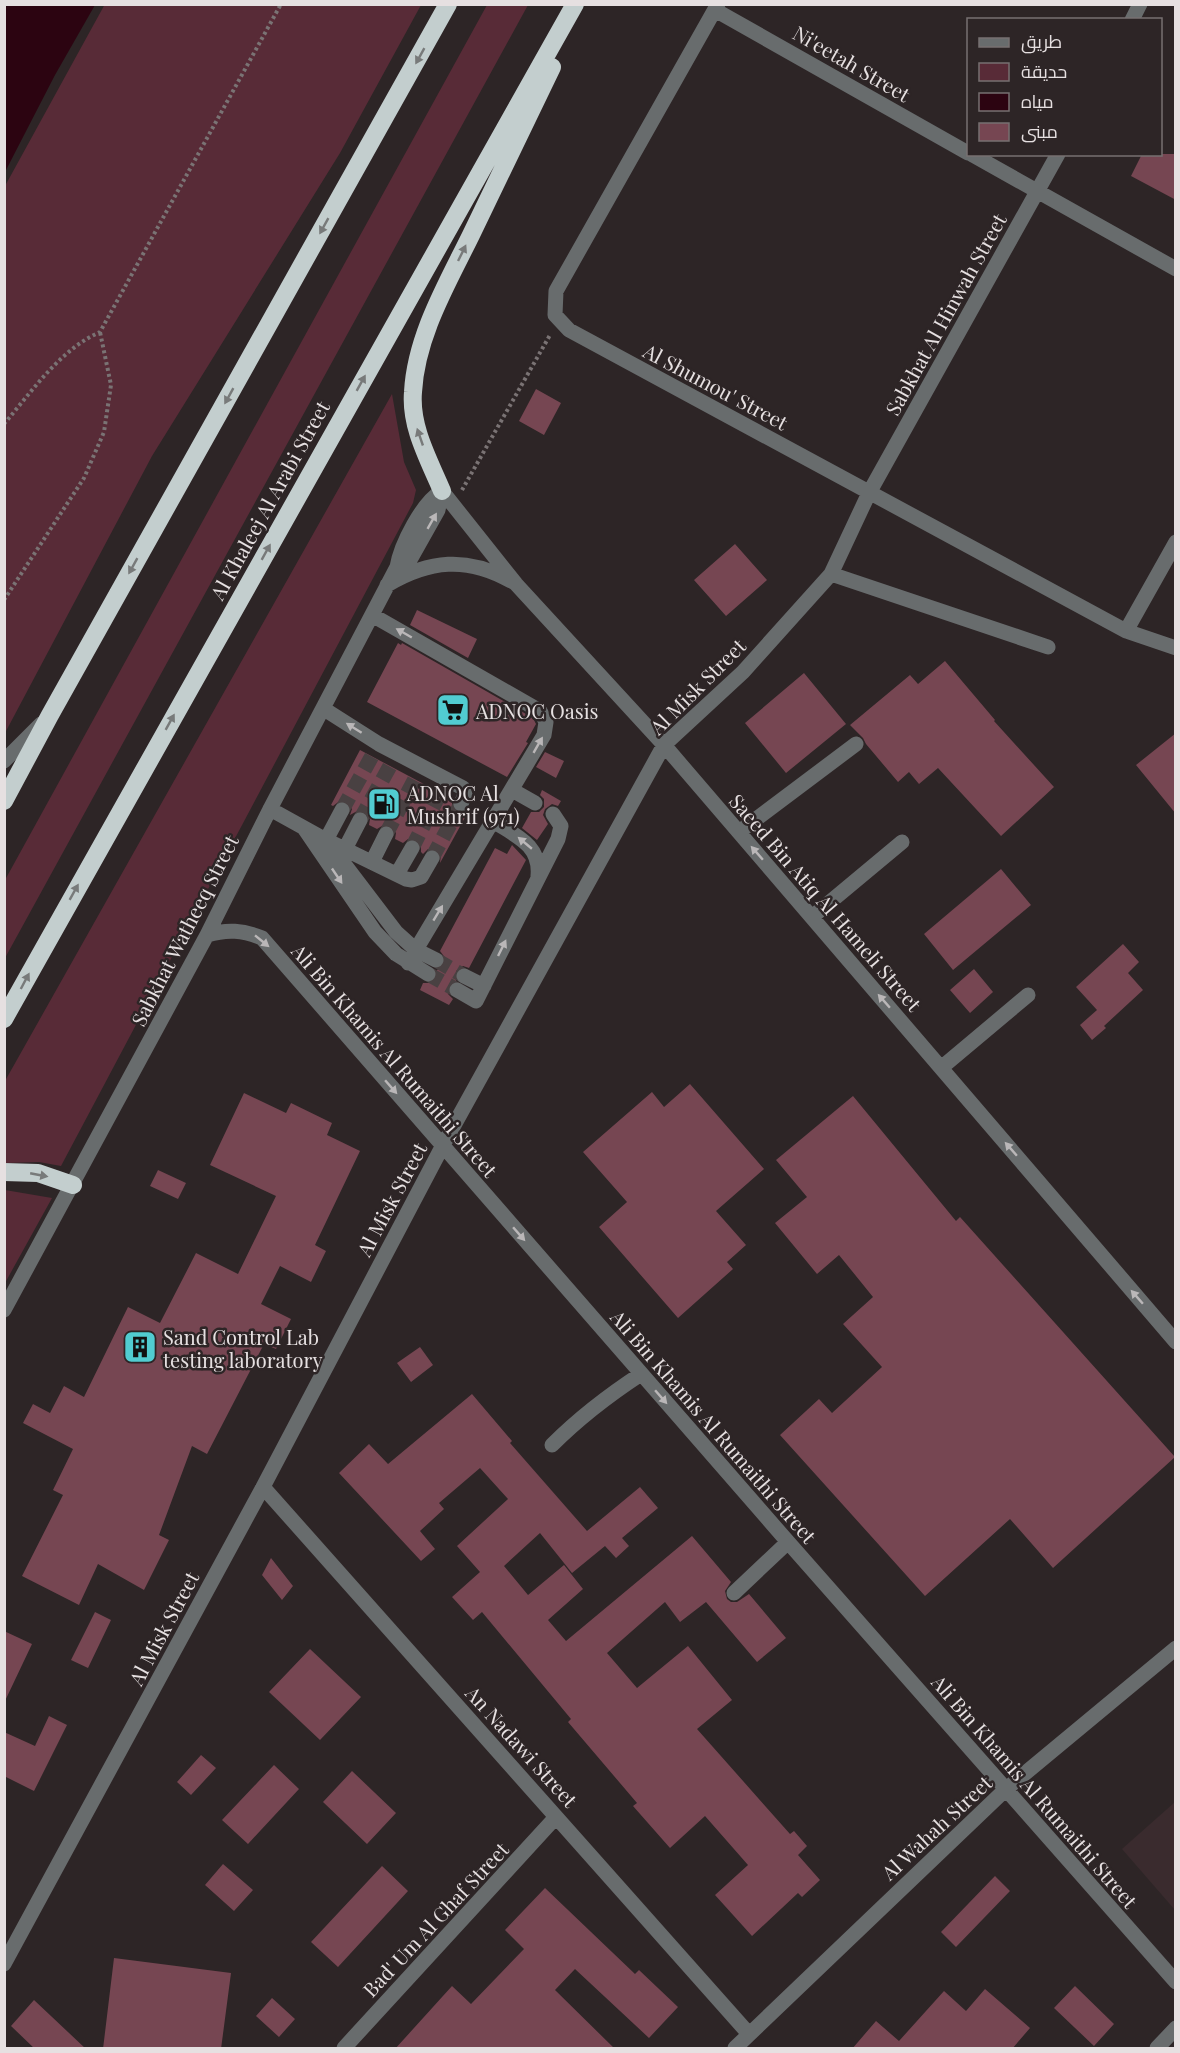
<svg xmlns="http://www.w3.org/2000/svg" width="1180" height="2053" viewBox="0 0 1180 2053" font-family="'Playfair Display',Cairo,serif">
<rect width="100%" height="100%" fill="#2d2526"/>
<path fill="#3a2b2e" d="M 1175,1802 L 1175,1910 L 1122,1849 Z"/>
<path fill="#582b37" d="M 105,4 L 421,5 L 340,153 L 152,456 L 5,733 L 5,186 Z
M 487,5 L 528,5 L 5,958 L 5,880 Z
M 392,394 L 404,462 L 416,490 L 413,503 L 61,1166 L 39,1162 L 5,1163 L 5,1081 Z
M 5,1190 L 52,1198 L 5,1283 L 4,1190 Z"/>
<path fill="#2c0411" d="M 5,4 L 95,5 L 55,75 L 5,172 Z"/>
<path fill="#764652" d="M 1142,154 L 1176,154 L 1176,200 L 1131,176 Z
M 536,389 L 561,403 L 544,435 L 519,421 Z
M 735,544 L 767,580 L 726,616 L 694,580 Z
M 417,610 L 477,639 L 468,658 L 410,625 Z
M 398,643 L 401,645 L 402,643 L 533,718 L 536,724 L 526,742 L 528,743 L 507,777 L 367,702 Z
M 945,661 L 995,720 L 994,721 L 1054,787 L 1001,836 L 938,768 L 919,784 L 909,772 L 898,782 L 866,744 L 863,738 L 850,725 L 910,675 L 918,684 Z
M 804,673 L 846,724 L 786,773 L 745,723 Z
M 1176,733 L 1176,814 L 1136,765 Z
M 360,750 L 452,799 L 452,806 L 457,813 L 463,813 L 469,810 L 440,863 L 441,854 L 436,849 L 428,849 L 423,854 L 421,852 L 421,844 L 416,839 L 408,839 L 403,843 L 395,839 L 396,833 L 391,826 L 385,824 L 377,829 L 369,825 L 370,819 L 365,812 L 359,810 L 350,815 L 352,809 L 347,802 L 341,800 L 333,806 L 331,805 Z
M 545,752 L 564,761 L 556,778 L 536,767 Z
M 542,790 L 561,801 L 558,806 L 552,804 L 545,809 L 543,815 L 548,824 L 537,840 L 522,828 L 531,812 L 539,812 L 544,807 L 544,799 L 540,795 Z
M 512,845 L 526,860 L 469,968 L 463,966 L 456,971 L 456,981 L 449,985 L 447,989 L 448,994 L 453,999 L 449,1005 L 420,990 L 423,983 L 432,983 L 436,980 L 437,970 L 444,965 L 446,959 L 440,951 L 495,848 L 507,854 Z
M 1001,869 L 1031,905 L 953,970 L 924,934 Z
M 1123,944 L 1139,962 L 1128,973 L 1143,990 L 1104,1026 L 1106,1028 L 1092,1040 L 1080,1025 L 1097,1010 L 1076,987 Z
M 974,969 L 993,992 L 970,1013 L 950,990 Z
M 690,1084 L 764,1169 L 716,1211 L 746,1245 L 727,1262 L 733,1269 L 678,1318 L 599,1227 L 627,1202 L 583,1152 L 652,1092 L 664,1107 Z
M 244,1093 L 286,1113 L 291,1103 L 332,1123 L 327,1135 L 360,1151 L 315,1245 L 326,1251 L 311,1282 L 280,1266 L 261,1304 L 291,1319 L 276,1349 L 264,1344 L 207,1454 L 192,1446 L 159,1535 L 169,1540 L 144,1590 L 98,1564 L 79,1605 L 22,1576 L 63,1495 L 53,1490 L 73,1449 L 23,1423 L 33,1404 L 50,1413 L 64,1386 L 84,1397 L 128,1307 L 160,1323 L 196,1253 L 238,1274 L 276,1196 L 210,1165 Z
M 853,1096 L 956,1221 L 960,1217 L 1175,1457 L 1053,1568 L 1010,1519 L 925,1596 L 780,1435 L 819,1399 L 832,1413 L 882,1367 L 843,1324 L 873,1297 L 839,1255 L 817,1274 L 775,1223 L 807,1197 L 776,1160 Z
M 158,1170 L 186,1183 L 178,1199 L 150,1186 Z
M 420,1347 L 433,1365 L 411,1382 L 397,1363 Z
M 472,1394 L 512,1441 L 510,1443 L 587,1531 L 640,1487 L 658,1508 L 622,1538 L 629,1546 L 616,1558 L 605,1546 L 572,1573 L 540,1533 L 504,1566 L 528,1595 L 564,1565 L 583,1589 L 548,1620 L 566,1641 L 692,1536 L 731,1582 L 725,1591 L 727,1599 L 731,1602 L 737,1602 L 749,1594 L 786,1638 L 757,1662 L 706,1602 L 680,1622 L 665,1602 L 607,1653 L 637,1688 L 688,1646 L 732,1700 L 697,1729 L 790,1834 L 794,1831 L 807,1846 L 798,1855 L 820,1880 L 802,1897 L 798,1893 L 752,1936 L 715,1895 L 748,1865 L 705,1816 L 670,1848 L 633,1806 L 637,1803 L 568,1722 L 571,1719 L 482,1612 L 473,1620 L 452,1597 L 480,1572 L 457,1546 L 508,1499 L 480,1468 L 439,1503 L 444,1509 L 420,1531 L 435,1549 L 421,1561 L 339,1473 L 369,1444 L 388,1464 Z
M 271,1558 L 293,1586 L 282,1600 L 262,1575 Z
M 95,1612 L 111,1620 L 88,1668 L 71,1660 Z
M 4,1631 L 32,1644 L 4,1703 Z
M 310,1649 L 361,1697 L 320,1740 L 269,1692 Z
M 49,1716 L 67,1725 L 34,1791 L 4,1776 L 4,1732 L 35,1746 Z
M 201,1755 L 216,1768 L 191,1795 L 177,1782 Z
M 274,1765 L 299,1789 L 248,1844 L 222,1820 Z
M 352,1771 L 396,1813 L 367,1844 L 323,1802 Z
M 223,1864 L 253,1890 L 234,1911 L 205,1885 Z
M 382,1866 L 408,1891 L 338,1967 L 311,1942 Z
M 995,1876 L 1010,1891 L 956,1947 L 941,1932 Z
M 545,1888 L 635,1974 L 639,1970 L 678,2007 L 649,2038 L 575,1969 L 555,1990 L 615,2049 L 395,2049 L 452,1986 L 471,2004 L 524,1949 L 505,1930 Z
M 114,1958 L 231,1973 L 221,2049 L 103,2049 Z
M 1075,1986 L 1114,2024 L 1094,2046 L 1054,2008 Z
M 985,1989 L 1030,2028 L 1012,2049 L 852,2049 L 876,2021 L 899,2041 L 944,1991 L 966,2011 Z
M 272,1998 L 295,2019 L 279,2037 L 256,2016 Z
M 34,2000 L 86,2049 L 35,2049 L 11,2026 Z"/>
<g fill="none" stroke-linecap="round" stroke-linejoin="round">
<path stroke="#494142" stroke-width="15" stroke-dasharray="15 8" stroke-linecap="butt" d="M 342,810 L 372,756
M 360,820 L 390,766
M 386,834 L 415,779
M 412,848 L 440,793
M 432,858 L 461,804
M 436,960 L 464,976
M 428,974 L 457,990"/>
<path stroke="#7a7374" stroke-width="4" stroke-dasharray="3 3" stroke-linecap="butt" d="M 4,424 C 32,391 61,349 100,332 L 281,4
M 462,490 L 550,335
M 4,600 L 84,478 L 104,432 L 111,385 L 100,332"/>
<path stroke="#686c6d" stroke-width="15" d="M 718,4 L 556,291 L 555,315 L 569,330 L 1126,631 L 1176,648
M 715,10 L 968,153
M 1132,20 L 1140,4
M 971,154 L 1176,269
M 442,491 L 516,584 L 664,745 L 1176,1342
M 831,574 L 1048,647
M 387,585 C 429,560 467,556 511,581
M 372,615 L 540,711 L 546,722 L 544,735 L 408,963
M 1126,631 L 1176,542
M 324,709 L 379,744 L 463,788 L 465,794 L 461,804
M 4,761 L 41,724
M 512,790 L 535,803
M 270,809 L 326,840 L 406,879 L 412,880 L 421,877 L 432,858
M 342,810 L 326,840 L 396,932 L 416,950 L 436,960
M 493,821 C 516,836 541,845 538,876
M 304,828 L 375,932 L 396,954 L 428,974
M 739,832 L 856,744
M 345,849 L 360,820
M 372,862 L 386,834
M 397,874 L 412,848
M 812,917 L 902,842
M 207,935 C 227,929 243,930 262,938 L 788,1542 L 1176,1982
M 464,976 L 484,986
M 457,990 L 476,1001 L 558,839 L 561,826 L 553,814
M 941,1068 L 1028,995
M 4,1310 L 207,935 L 270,809 L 397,567 C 401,544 422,503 442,491 L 438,510 L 411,558 L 397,567
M 552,1445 C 579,1418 609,1395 641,1374
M 263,1487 L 749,2034
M 734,1593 L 788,1542
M 4,1964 L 263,1487 L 442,1147 L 664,745 L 743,672 L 831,574 L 869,493 L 1058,154
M 344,2048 L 556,1817
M 735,2048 L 1005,1790 L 1176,1648
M 1157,2048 L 1176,2028"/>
<path stroke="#c3cece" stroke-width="18" d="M 442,491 C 429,460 410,427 413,392 C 416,336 447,284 471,235 C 498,179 525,123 552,67
M 4,801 L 50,715 L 448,4
M 4,1019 L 575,4
M 4,1172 L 38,1173 L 73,1185"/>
</g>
<defs><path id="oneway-solid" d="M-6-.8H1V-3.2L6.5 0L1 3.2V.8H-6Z" transform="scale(1.5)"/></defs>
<g fill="#787a7a">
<use href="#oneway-solid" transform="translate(420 56) rotate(119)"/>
<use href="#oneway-solid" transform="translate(324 226) rotate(119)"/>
<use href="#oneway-solid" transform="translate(462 253) rotate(-64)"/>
<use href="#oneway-solid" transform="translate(361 383) rotate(-61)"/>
<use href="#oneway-solid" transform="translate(229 396) rotate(119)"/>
<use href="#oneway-solid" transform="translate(420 437) rotate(-109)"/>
<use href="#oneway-solid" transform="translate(266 552) rotate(-61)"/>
<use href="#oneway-solid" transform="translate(133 566) rotate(119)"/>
<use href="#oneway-solid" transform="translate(170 722) rotate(-61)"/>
<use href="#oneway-solid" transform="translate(74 892) rotate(-61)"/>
<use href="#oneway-solid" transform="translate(25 981) rotate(-62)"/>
<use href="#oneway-solid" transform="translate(39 1175) rotate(11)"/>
</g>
<g fill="#bab7b8">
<use href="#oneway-solid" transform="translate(432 521) rotate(-60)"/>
<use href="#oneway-solid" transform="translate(404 633) rotate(-150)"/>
<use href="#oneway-solid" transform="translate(354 728) rotate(-148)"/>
<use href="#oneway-solid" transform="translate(538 745) rotate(-60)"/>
<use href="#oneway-solid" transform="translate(525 843) rotate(-140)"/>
<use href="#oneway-solid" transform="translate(757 853) rotate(-131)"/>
<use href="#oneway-solid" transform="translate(337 876) rotate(56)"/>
<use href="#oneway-solid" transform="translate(438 913) rotate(-59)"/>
<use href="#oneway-solid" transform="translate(262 941) rotate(39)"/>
<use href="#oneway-solid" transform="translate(502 948) rotate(-64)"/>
<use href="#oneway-solid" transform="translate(884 1001) rotate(-131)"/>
<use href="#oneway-solid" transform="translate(391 1087) rotate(49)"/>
<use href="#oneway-solid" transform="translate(1011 1149) rotate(-131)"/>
<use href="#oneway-solid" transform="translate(519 1234) rotate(49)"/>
<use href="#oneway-solid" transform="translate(1137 1297) rotate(-131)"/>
<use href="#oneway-solid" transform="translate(661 1397) rotate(49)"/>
</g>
<defs>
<symbol id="supermarket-square" viewBox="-11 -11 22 22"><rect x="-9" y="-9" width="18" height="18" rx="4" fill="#51ccd1" stroke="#2d2526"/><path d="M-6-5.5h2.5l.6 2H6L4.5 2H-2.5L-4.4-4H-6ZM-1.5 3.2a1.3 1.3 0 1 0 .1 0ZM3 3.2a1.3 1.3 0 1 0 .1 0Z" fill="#111"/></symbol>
<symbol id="fuel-square" viewBox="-11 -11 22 22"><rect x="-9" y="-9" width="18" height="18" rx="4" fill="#51ccd1" stroke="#2d2526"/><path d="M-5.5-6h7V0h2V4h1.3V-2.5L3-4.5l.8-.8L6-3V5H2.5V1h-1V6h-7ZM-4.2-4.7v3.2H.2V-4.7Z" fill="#111"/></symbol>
<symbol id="building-square" viewBox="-11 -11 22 22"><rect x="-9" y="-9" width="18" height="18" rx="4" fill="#51ccd1" stroke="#2d2526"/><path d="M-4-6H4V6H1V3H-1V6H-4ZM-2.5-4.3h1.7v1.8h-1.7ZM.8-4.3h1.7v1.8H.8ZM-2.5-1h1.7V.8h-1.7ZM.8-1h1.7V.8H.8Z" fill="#111"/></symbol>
</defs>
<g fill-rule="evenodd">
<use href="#supermarket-square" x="434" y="691" width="38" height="38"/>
<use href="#fuel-square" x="365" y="785" width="38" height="38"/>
<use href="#building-square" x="121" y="1328" width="38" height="38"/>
</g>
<g text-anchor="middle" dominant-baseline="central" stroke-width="5" stroke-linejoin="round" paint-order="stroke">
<g font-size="20" fill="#e6e0e1" stroke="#2d2526">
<text transform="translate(852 63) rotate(30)">Ni'eetah Street</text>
<text transform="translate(945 314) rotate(-61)">Sabkhat Al Hinwah Street</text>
<text transform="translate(716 386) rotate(28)">Al Shumou' Street</text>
<text transform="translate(269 500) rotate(-61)">Al Khaleej Al Arabi Street</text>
<text transform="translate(697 686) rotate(-45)">Al Misk Street</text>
<text transform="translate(826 902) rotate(49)">Saeed Bin Atiq Al Hameli Street</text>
<text transform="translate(184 930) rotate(-63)">Sabkhat Watheeq Street</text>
<text transform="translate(395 1060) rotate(49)">Ali Bin Khamis Al Rumaithi Street</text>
<text transform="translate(391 1199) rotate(-62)">Al Misk Street</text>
<text transform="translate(714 1426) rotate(49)">Ali Bin Khamis Al Rumaithi Street</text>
<text transform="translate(163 1628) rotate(-62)">Al Misk Street</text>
<text transform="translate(522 1746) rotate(48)">An Nadawi Street</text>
<text transform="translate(1035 1791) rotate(49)">Ali Bin Khamis Al Rumaithi Street</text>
<text transform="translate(936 1827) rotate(-43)">Al Wahah Street</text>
<text transform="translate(435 1919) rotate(-47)">Bad' Um Al Ghaf Street</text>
</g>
<g font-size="20" fill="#e6e0e1" stroke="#2d2526" text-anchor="start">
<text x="476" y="710">ADNOC Oasis</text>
<text x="407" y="792">ADNOC Al<tspan x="407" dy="23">Mushrif (971)</tspan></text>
<text x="163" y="1336">Sand Control Lab<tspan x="163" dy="23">testing laboratory</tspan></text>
</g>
</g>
<rect width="1180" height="2053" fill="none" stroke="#e6e0e1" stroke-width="12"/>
<rect x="967" y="18" width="195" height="138" fill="#2d2526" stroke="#777071" stroke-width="1.5"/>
<rect x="979" y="38" width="30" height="9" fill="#686c6d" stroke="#777071" stroke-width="1.5"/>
<text x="1021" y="48" font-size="18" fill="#e6e0e1">طريق</text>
<rect x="979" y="63" width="30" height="18" fill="#582b37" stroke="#777071" stroke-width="1.5"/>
<text x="1021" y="78" font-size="18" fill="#e6e0e1">حديقة</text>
<rect x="979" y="93" width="30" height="18" fill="#2c0411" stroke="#777071" stroke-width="1.5"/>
<text x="1021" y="108" font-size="18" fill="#e6e0e1">مياه</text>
<rect x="979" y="123" width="30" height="18" fill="#764652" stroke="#777071" stroke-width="1.5"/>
<text x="1021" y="138" font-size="18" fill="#e6e0e1">مبنى</text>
</svg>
